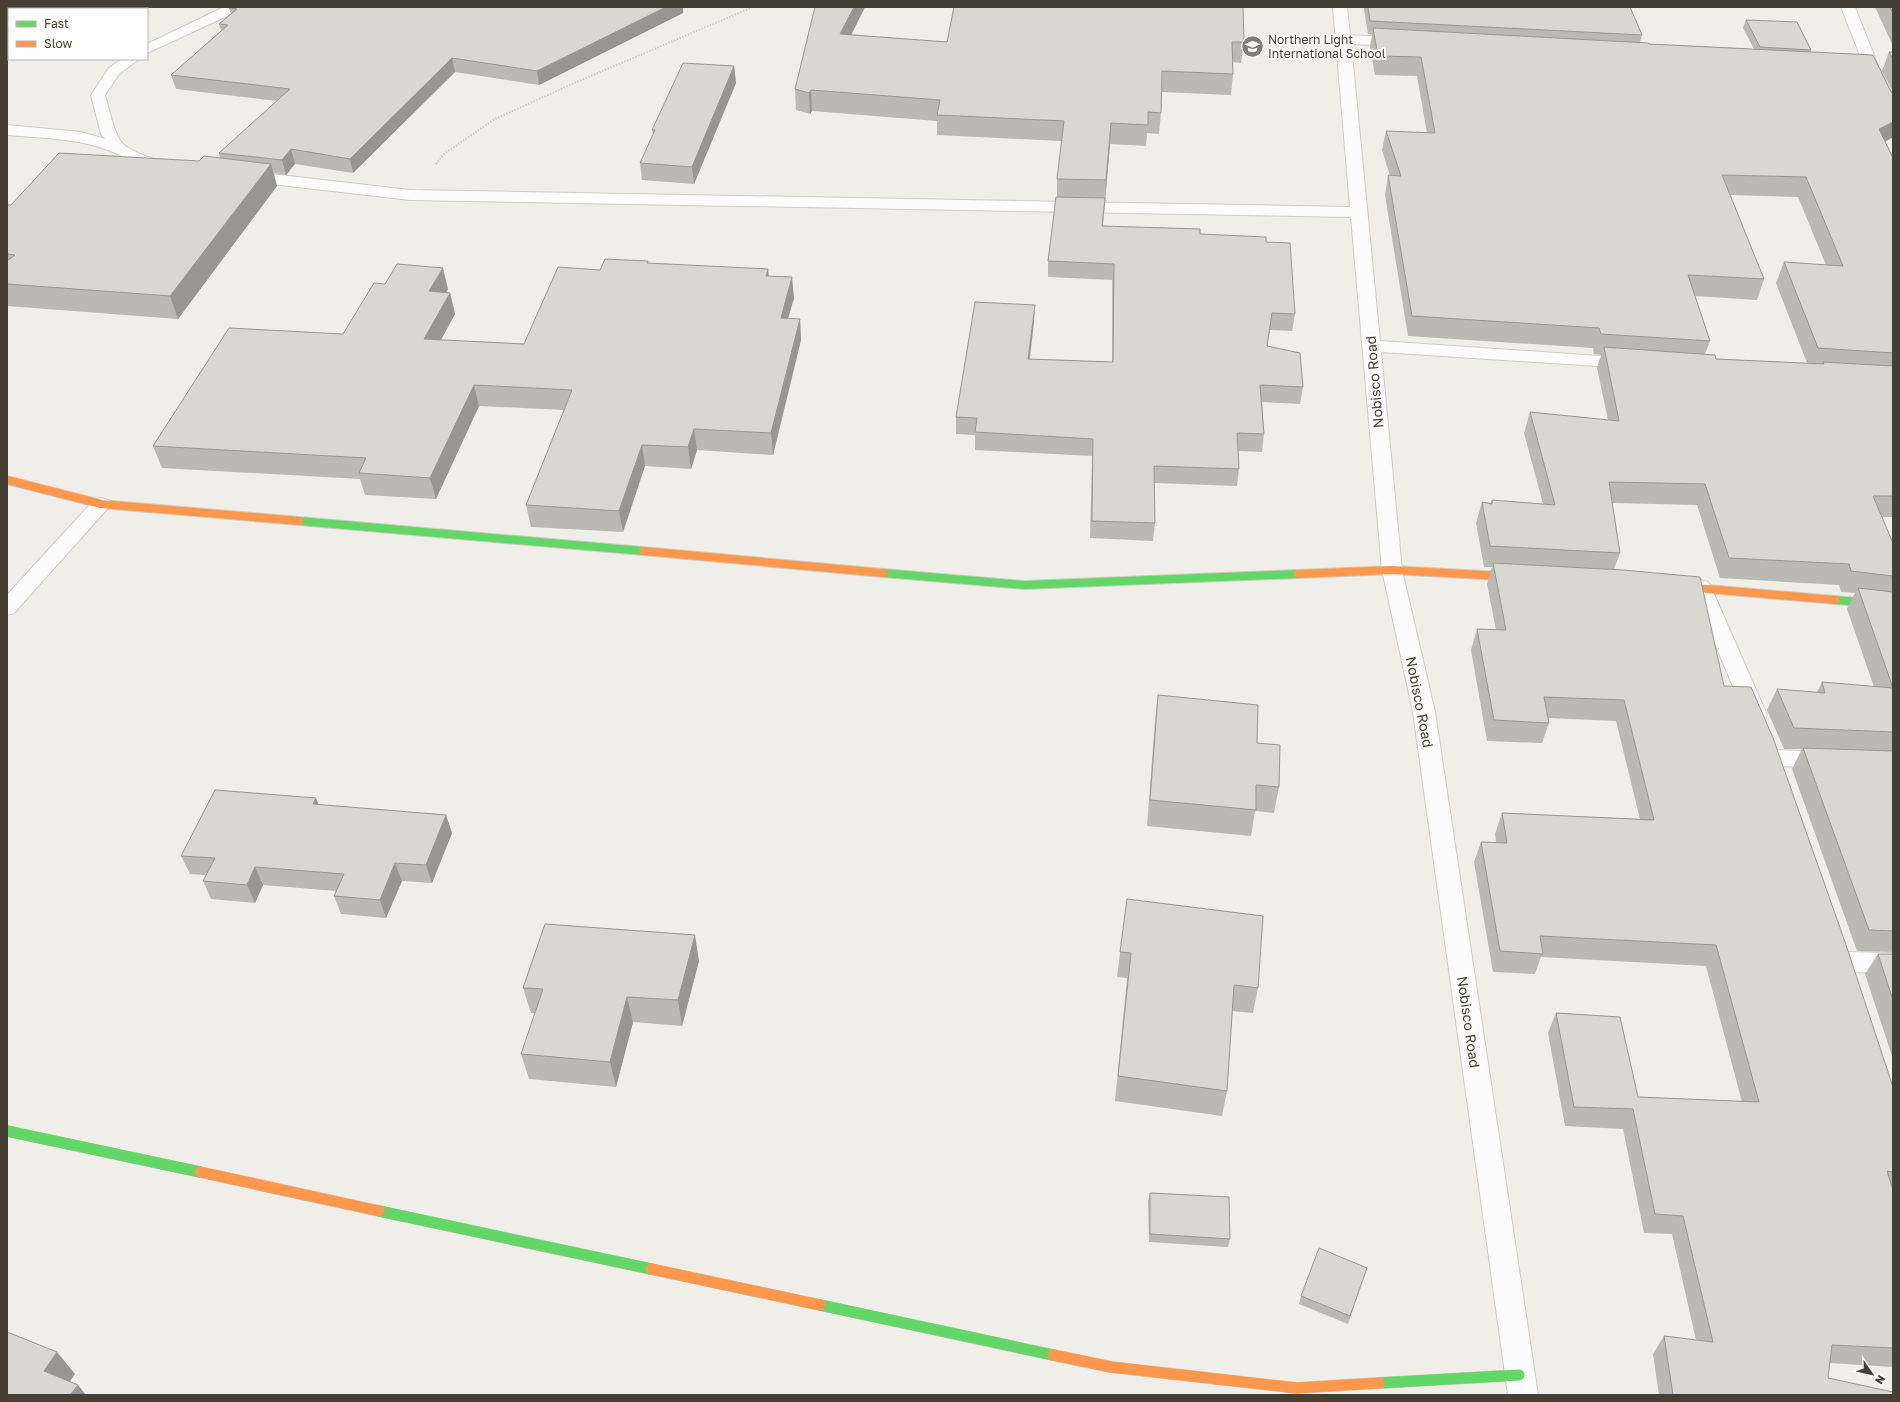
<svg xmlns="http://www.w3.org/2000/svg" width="1900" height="1402" viewBox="0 0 1900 1402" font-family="'Golos Text',sans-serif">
<rect width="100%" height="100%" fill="#f0eee8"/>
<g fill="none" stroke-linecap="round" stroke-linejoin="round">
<defs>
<path id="street" d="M 224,7 L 242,7 L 240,10 L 147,53 L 147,44 Z
M 1333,7 L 1347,7 L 1350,35 L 1401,38 L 1406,39 L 1408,42 L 1406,45 L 1401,46 L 1351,44 L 1380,341 L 1628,358 L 1634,359 L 1637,363 L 1634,367 L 1628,368 L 1381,352 L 1402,570 L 1435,712 L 1538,1395 L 1508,1395 L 1413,712 L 1382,570 L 1351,217 L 410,200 L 245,181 L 239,179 L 237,176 L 239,173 L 245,171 L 410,190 L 1350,207 Z
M 1841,7 L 1855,7 L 1879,68 L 1893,95 L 1893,115 L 1888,113 L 1885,110 L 1865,68 Z
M 122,59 L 139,59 L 119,74 L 105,95 C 109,108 114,136 124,145 C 134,153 158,161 171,164 L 173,167 L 171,170 C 150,175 131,159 113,152 C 80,138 42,138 7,135 L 7,125 L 81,132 L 105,139 L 101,134 L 91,95 L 109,68 Z
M 101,498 L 108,500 L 111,504 L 108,508 L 14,613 L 7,615 L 7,595 L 94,500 Z
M 1701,580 L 1708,582 L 1711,587 L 1767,715 L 1764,721 L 1756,723 L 1748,721 L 1745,715 L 1691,587 L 1694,582 Z
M 1775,750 L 1826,752 L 1834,754 L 1837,760 L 1834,766 L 1826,768 L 1775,766 L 1767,764 L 1764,758 L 1767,752 Z
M 1847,952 L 1893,953 L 1893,973 L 1847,972 L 1838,969 L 1834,962 L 1838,955 Z"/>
<path id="fast-far1" d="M 299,521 L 643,551
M 883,573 L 1025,585 L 1298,574
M 1835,600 L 1893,605"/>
<path id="fast" d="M 7,1131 L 200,1172
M 379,1211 L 651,1269
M 820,1305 L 1053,1355
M 1379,1383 L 1519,1375"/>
<path id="slow-far1" d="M 7,480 L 101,504 L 299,521
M 643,551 L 883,573
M 1298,574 L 1392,570 L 1519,577
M 1673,586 L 1835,600"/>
<path id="slow" d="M 200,1172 L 379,1211
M 651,1269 L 820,1305
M 1053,1355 L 1111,1367 L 1297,1388 L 1379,1383"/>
</defs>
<use href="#street" stroke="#ceccc6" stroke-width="2"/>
<use href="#fast-far1" stroke="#d0ccbf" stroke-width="10"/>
<use href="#fast" stroke="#d0ccbf" stroke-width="12"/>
<use href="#slow-far1" stroke="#d0ccbf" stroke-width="10"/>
<use href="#slow" stroke="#d0ccbf" stroke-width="12"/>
<path stroke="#d1cec9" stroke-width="2" stroke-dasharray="1.5 1.5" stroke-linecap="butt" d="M 436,164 L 445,153 L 495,119 L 572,84 L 753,7"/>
<use href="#street" fill="#fdfcfc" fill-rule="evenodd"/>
<use href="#fast-far1" stroke="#63d668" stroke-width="8"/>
<use href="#fast" stroke="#63d668" stroke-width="11"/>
<use href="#slow-far1" stroke="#ff974d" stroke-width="8"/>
<use href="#slow" stroke="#ff974d" stroke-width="11"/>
</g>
<path fill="#bbb9b4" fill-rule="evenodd" d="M 815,7 L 865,7 L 851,35 L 947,42 L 954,7 L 1244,42 L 1241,63 L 1233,62 L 1233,74 L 1231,95 L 1162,92 L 1161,113 L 1159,134 L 1147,133 L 1146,146 L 1110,144 L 1103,226 L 1200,234 L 1266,242 L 1295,314 L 1292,331 L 1270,330 L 1267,346 L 1303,387 L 1300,404 L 1262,402 L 1264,434 L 1262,452 L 1238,451 L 1239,469 L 1237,486 L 1154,483 L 1155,523 L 1153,541 L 1090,538 L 1092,456 L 975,450 L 975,435 L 956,434 L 956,417 L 1034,322 L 1030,359 L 1112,362 L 1112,280 L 1048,277 L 1048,261 L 1057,197 L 1057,179 L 1062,141 L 937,135 L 937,121 L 812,111 L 810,114 L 796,110 L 795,89 Z
M 1364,7 L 1630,7 L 1642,35 L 1640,42 L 1649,44 L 1754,49 L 1743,28 L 1746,20 L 1811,50 L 1810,52 L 1891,92 L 1893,93 L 1893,137 L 1885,142 L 1893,158 L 1893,517 L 1882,517 L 1893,543 L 1893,952 L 1857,951 L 1792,769 L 1802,749 L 1784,749 L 1767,710 L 1777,689 L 1817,692 L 1822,682 L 1874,687 L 1847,609 L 1855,593 L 1841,592 L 1839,585 L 1720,578 L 1697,505 L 1612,503 L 1620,553 L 1614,569 L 1724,686 L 1893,1087 L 1893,1186 L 1892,1188 L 1893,1190 L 1893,1367 L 1830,1363 L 1828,1378 L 1893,1395 L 1659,1395 L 1653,1354 L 1664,1336 L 1696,1340 L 1672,1234 L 1644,1233 L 1623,1129 L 1565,1126 L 1548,1033 L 1556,1013 L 1638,1097 L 1742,1102 L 1706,966 L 1541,957 L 1535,974 L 1493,972 L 1474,862 L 1481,842 L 1496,842 L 1495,834 L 1502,813 L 1640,819 L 1616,721 L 1548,718 L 1549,723 L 1542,743 L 1487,741 L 1471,650 L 1477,629 L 1496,630 L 1487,584 L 1492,567 L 1484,567 L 1476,523 L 1482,502 L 1491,503 L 1492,500 L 1543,504 L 1524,433 L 1530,412 L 1608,420 L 1597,368 L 1601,355 L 1594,354 L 1593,348 L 1408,336 L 1385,195 L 1388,175 L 1390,176 L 1382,150 L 1386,131 L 1427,133 L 1417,76 L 1375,75 L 1370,47 L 1372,35 L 1368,34 L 1364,10 ZM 1730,195 L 1798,197 L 1826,265 L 1784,262 L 1776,283 L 1807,363 L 1716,359 L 1705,354 L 1710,341 L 1695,296 L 1757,300 L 1764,279 Z
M 1875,7 L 1893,7 L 1893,46 Z
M 229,8 L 683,13 L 539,85 L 455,72 L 353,173 L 295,164 L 286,175 L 274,173 L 277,186 L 178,319 L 7,306 L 7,205 L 11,205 L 199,161 L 220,158 L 219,153 L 277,101 L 176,89 L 171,75 L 221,31 L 219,24 L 231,14 Z
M 1889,52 L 1893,52 L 1893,92 L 1882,71 Z
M 734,66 L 736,83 L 694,184 L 642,180 L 640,163 L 653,134 L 652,130 Z
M 648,261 L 648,263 L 769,276 L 794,298 L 788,318 L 800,319 L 801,340 L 773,455 L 697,450 L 691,469 L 645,466 L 623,532 L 531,527 L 526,505 L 564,410 L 479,406 L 436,499 L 365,495 L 360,479 L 162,468 L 153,446 L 343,334 L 448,289 L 446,292 L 450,293 L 455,314 L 441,340 L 524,344 L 600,270 Z
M 1158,695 L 1257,743 L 1279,787 L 1274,813 L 1255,811 L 1251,836 L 1147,826 L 1155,721 Z
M 318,805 L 446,815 L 452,833 L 432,883 L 402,881 L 386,918 L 341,914 L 334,896 L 336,891 L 263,885 L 255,903 L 211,899 L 203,881 L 206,875 L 190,874 L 181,856 Z
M 1127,899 L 1258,988 L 1253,1013 L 1232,1011 L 1227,1091 L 1222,1116 L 1115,1101 L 1127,978 L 1117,977 Z
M 1878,954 L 1893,954 L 1893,1059 L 1865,974 Z
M 699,961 L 682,1026 L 633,1022 L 616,1087 L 529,1079 L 521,1054 L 535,1013 L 531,1013 L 523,988 Z
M 1150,1193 L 1230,1239 L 1228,1247 L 1149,1242 L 1148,1201 Z
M 1367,1268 L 1348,1324 L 1299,1304 L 1301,1296 Z"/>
<path fill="#989692" d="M 666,7 L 683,7 L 683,13 L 539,85 L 537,71 Z
M 854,7 L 865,7 L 841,55 L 840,34 Z
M 452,58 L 455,72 L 353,173 L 350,159 Z
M 734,66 L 736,83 L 694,184 L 692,167 Z
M 811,90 L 812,111 L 810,114 L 809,93 Z
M 1893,122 L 1893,137 L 1871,149 L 1879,129 Z
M 1111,123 L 1110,144 L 1105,201 L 1106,180 Z
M 291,149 L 295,164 L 286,175 L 282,160 Z
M 271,164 L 277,186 L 178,319 L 170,296 Z
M 443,268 L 448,289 L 434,312 L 429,291 Z
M 768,269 L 770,289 L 766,276 Z
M 792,277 L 794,298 L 782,339 L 781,318 Z
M 450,293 L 455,314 L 430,360 L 424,339 Z
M 1035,305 L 1034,322 L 1027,376 L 1028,359 Z
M 800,319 L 801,340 L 773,455 L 771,433 Z
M 474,385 L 479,406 L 436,499 L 430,478 Z
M 694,429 L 697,450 L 691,469 L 688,447 Z
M 642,445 L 645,466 L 623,532 L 619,511 Z
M 316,798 L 323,816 L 313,804 Z
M 446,815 L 452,833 L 432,883 L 426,865 Z
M 395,863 L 402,881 L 386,918 L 380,900 Z
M 255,867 L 263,885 L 255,903 L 247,885 Z
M 695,935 L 699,961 L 682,1026 L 678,1000 Z
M 627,997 L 633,1022 L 616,1087 L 610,1062 Z
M 57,1352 L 75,1374 L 62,1393 L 44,1371 Z
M 78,1385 L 86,1395 L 70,1395 Z"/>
<path fill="#d9d7d1" stroke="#989692" d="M 231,7 L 666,7 L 537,71 L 452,58 L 350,159 L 291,149 L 282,160 L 219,153 L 290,89 L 171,75 L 228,25 L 219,24 L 237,9 L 229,8 Z
M 815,7 L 854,7 L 840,34 L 947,42 L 954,7 L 1243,7 L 1244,42 L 1232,42 L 1233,74 L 1162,71 L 1161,113 L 1148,112 L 1148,125 L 1111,123 L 1106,180 L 1057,179 L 1064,121 L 937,115 L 940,100 L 811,90 L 809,93 L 795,89 Z
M 1368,7 L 1630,7 L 1642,35 L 1370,21 Z
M 1890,7 L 1893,7 L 1893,13 Z
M 1746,20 L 1797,22 L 1811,50 L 1760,47 Z
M 1373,28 L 1648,43 L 1649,44 L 1873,55 L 1891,92 L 1893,93 L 1893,122 L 1879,129 L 1893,158 L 1893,353 L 1818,348 L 1784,262 L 1843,266 L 1806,177 L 1722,175 L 1764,279 L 1688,275 L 1710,341 L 1601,334 L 1599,328 L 1412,316 L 1388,175 L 1401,176 L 1386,131 L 1435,133 L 1421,57 L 1378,56 Z
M 1889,52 L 1893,52 L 1893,59 Z
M 683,63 L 734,66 L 692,167 L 640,163 L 655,130 L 652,130 Z
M 59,153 L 199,161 L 204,156 L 271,164 L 170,296 L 7,284 L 7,261 L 15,255 L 7,254 L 7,205 L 11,205 Z
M 1056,197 L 1105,198 L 1102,226 L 1200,229 L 1200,234 L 1266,237 L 1266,242 L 1290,243 L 1295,314 L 1272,313 L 1267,346 L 1300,353 L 1303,387 L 1260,385 L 1264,434 L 1237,433 L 1239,469 L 1154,466 L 1155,523 L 1092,521 L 1093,439 L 975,432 L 977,418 L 956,417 L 975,302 L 1035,305 L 1028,359 L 1113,362 L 1114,264 L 1048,261 Z
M 605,259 L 648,261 L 647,263 L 768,269 L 766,276 L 792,277 L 781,318 L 800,319 L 771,433 L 694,429 L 688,447 L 642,445 L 619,511 L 526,505 L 572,390 L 474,385 L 430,478 L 359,473 L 366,458 L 153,446 L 229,328 L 343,334 L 374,283 L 385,284 L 397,264 L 443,268 L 429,291 L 450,293 L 424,339 L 524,344 L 558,267 L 600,270 Z
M 1604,347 L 1715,355 L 1716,359 L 1824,364 L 1823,362 L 1893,366 L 1893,496 L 1873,496 L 1893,543 L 1893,576 L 1851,571 L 1849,564 L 1729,558 L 1705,484 L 1609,482 L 1620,553 L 1490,546 L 1482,502 L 1492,504 L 1492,500 L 1555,505 L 1530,412 L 1619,421 Z
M 1493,563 L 1623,570 L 1700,577 L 1724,686 L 1751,687 L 1773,738 L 1845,942 L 1893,1087 L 1893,1172 L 1887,1171 L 1893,1190 L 1893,1348 L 1832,1345 L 1828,1378 L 1893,1392 L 1893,1395 L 1673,1395 L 1664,1336 L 1713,1342 L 1683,1216 L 1655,1214 L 1633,1109 L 1574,1107 L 1556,1013 L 1620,1017 L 1638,1097 L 1759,1102 L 1716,945 L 1540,936 L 1543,954 L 1500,951 L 1481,842 L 1507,843 L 1502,813 L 1654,820 L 1624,700 L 1544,697 L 1549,723 L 1494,720 L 1477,629 L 1506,630 Z
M 1858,588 L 1893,592 L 1893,732 L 1794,728 L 1777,689 L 1825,693 L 1822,682 L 1893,688 Z
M 1158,695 L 1258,705 L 1257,743 L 1280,745 L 1279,787 L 1256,785 L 1256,810 L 1150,800 Z
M 1803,748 L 1893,751 L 1893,931 L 1869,930 Z
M 215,790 L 316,798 L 313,804 L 446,815 L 426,865 L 395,863 L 380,900 L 334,896 L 344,874 L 255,867 L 247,885 L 203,881 L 215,858 L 181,856 Z
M 1127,899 L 1263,916 L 1258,988 L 1234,985 L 1227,1091 L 1118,1076 L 1131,953 L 1120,952 Z
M 545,924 L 695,935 L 678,1000 L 627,997 L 610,1062 L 521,1054 L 543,989 L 523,988 Z
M 1878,954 L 1893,954 L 1893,1000 Z
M 1150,1193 L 1229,1197 L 1230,1239 L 1150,1234 Z
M 1319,1248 L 1367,1268 L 1350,1316 L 1301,1296 Z
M 7,1332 L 57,1352 L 44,1371 L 78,1385 L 70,1395 L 7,1395 Z"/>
<defs>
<symbol id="school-disc" viewBox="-11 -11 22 22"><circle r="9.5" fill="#827d73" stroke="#fff"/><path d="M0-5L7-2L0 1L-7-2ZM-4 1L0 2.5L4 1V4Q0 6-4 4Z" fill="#fff"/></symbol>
</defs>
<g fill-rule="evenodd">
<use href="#school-disc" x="1240" y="34" width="25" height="25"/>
</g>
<g text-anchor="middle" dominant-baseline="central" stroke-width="4" stroke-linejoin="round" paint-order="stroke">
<g font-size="12" fill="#464034" stroke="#fff" text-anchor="start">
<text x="1268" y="39">Northern Light<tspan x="1268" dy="14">International School</tspan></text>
</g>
<g font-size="14" fill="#464034" stroke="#fff">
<text transform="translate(1374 382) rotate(-95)">Nobisco Road</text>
<text transform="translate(1420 702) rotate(79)">Nobisco Road</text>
<text transform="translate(1469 1022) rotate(82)">Nobisco Road</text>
</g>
</g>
<rect width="1900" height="1402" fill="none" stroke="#464034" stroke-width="16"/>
<rect x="8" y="8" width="140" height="52" fill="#ffffff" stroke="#b5b3ae"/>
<rect x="16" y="21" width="20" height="6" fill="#63d668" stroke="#b5b3ae"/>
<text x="44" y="28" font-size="12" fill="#464034">Fast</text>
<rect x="16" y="41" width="20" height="6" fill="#ff974d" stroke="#b5b3ae"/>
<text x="44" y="48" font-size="12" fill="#464034">Slow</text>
<g transform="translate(1872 1374) rotate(124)" stroke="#ffffff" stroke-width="3" paint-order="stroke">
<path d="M0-3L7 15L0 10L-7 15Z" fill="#464034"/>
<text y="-6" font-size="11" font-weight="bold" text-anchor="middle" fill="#464034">N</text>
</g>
</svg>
